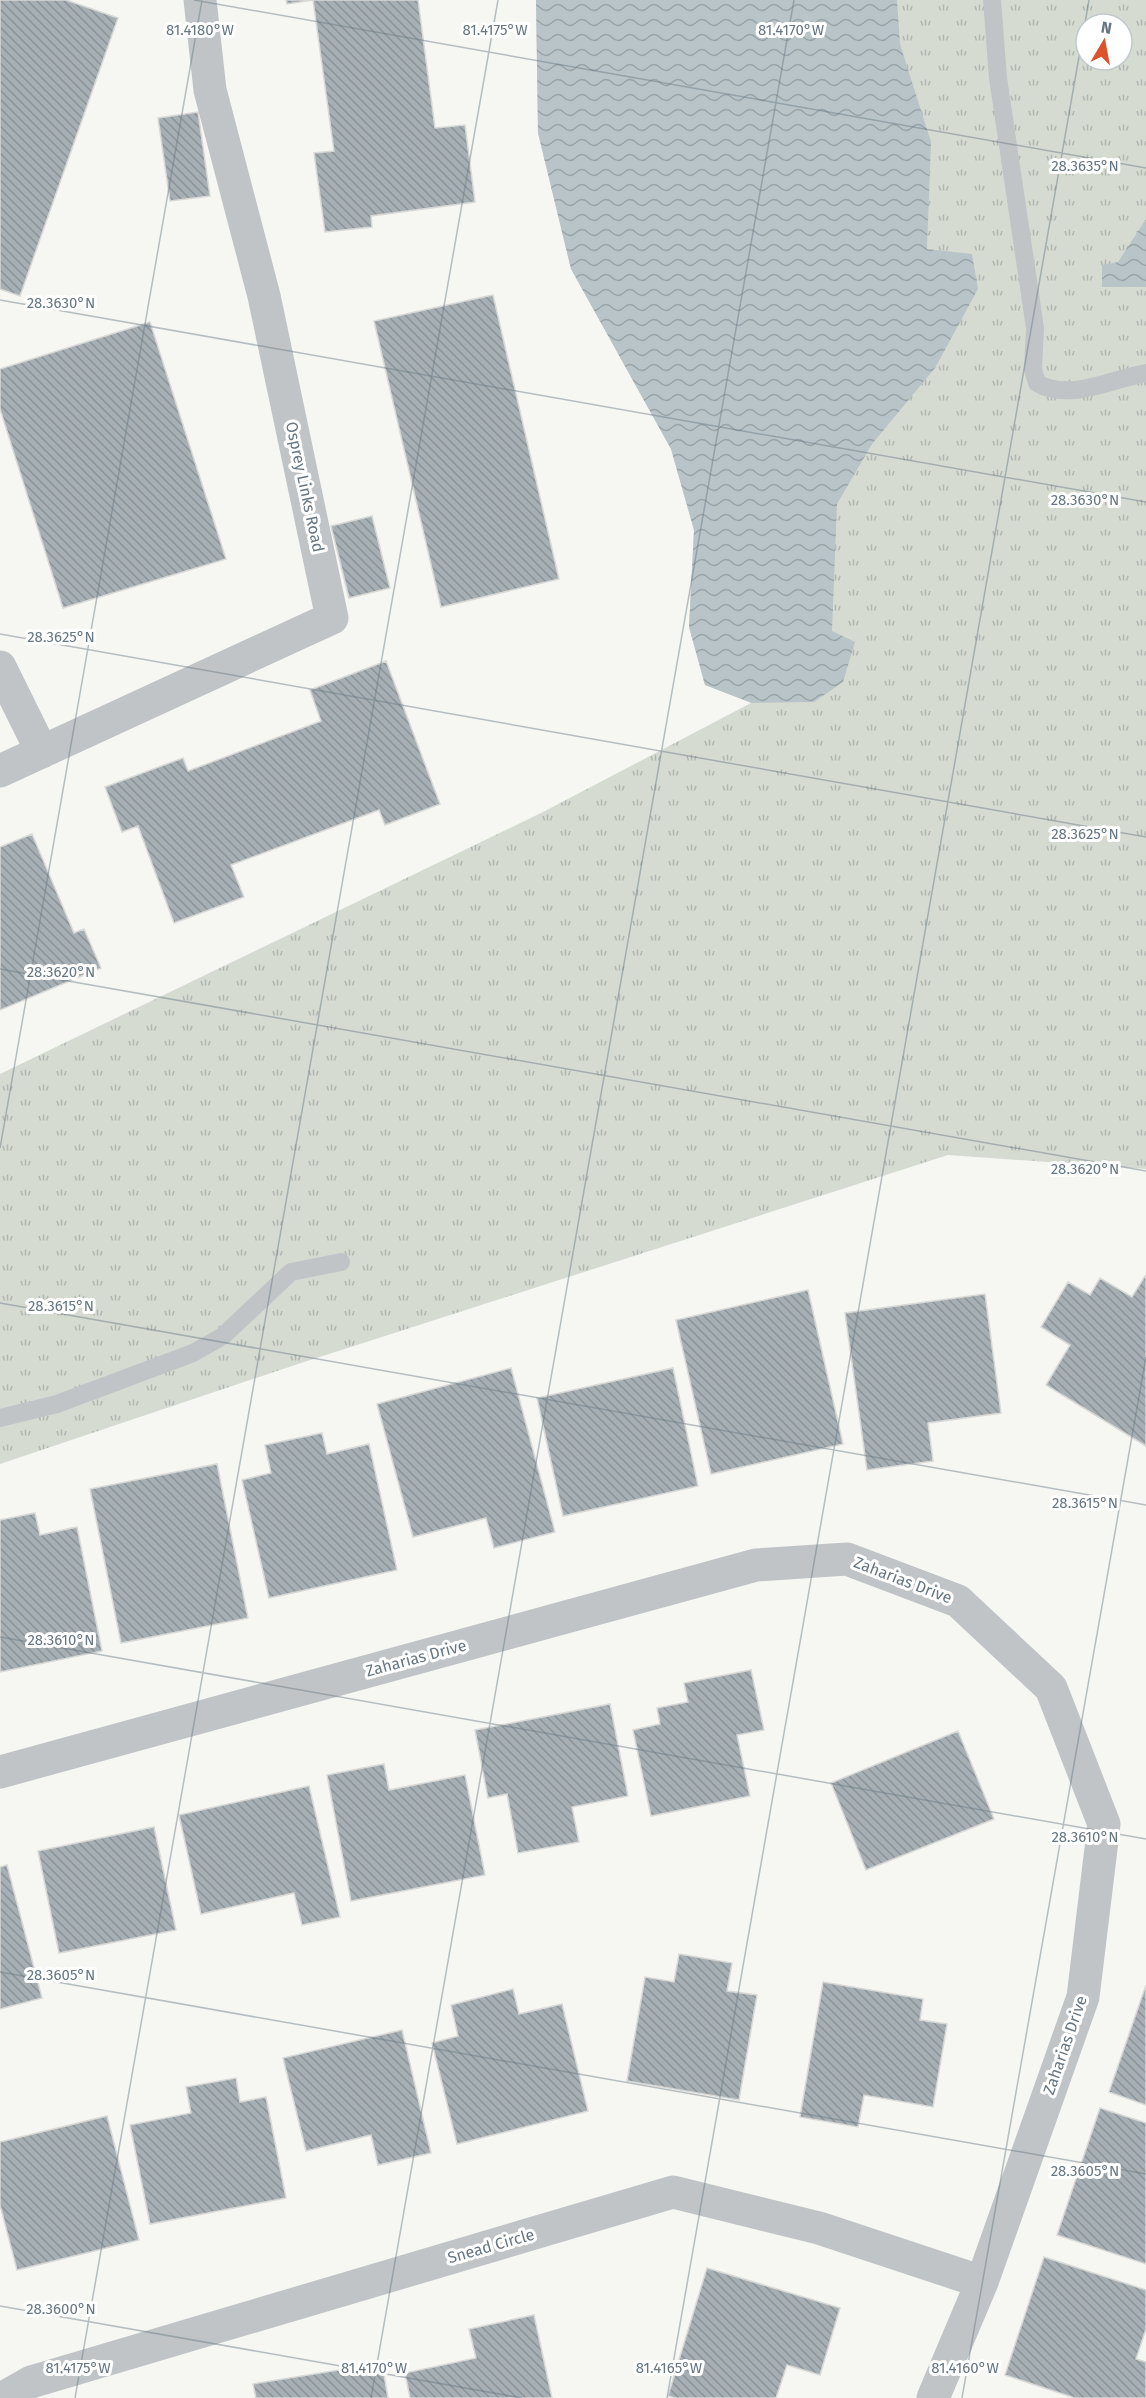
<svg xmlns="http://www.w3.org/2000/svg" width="1146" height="2398" viewBox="0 0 1146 2398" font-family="'Fira Sans',sans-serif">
<defs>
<pattern id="grass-tufts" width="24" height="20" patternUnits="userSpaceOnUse" patternTransform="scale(1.5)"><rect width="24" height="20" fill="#d6dbd2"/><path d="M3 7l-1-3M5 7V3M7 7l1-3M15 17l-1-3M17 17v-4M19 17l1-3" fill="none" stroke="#b1b6b0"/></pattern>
<pattern id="water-waves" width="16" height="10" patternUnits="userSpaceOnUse" patternTransform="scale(1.5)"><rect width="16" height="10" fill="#b8c4c8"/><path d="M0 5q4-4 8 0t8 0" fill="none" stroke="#99a4a8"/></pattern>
<pattern id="building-back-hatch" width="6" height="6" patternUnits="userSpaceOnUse" patternTransform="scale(1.5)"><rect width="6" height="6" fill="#a6afb4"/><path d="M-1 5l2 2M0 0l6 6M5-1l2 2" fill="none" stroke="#8b9398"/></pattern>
</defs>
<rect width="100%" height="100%" fill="#f6f6f3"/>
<path fill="url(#grass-tufts)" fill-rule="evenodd" d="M 536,0 L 1146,0 L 1146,1169 L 948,1155 L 298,1364 L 0,1464 L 0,1074 L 543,812 L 751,703 L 705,685 L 689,627 L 694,530 L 671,449 L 571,269 L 538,133 ZM 1086,24 L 1122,24 L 1122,60 L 1086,60 Z"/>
<path fill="url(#water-waves)" d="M 536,0 L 897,0 L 900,44 L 931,142 L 927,249 L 972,254 L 978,289 L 935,368 L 872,444 L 837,504 L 832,631 L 855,642 L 843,682 L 814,702 L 752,703 L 705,685 L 689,627 L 694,530 L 671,449 L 571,269 L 538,133 Z
M 1146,219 L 1146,287 L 1102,287 L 1102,265 L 1118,262 Z"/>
<path fill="url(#building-back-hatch)" stroke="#d8d8d6" stroke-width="1.5" d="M 0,0 L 66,0 L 118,18 L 20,296 L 0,289 Z
M 286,0 L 418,0 L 435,128 L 465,125 L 475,202 L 371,216 L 372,227 L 325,232 L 314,153 L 334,151 L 313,0 L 287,4 Z
M 198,112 L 210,196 L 170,201 L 158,118 Z
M 493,295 L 559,579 L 441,607 L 374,321 Z
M 150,322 L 226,559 L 63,608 L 0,409 L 0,369 Z
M 372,516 L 390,588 L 349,598 L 331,526 Z
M 386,661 L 440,804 L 385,825 L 379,810 L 231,865 L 244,897 L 174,923 L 138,826 L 122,832 L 105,787 L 183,758 L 188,771 L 321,721 L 310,690 Z
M 32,834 L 74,933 L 84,929 L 101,968 L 0,1010 L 0,847 Z
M 1145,1276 L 1146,1276 L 1146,1446 L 1046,1385 L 1070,1345 L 1041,1327 L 1068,1282 L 1090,1295 L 1100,1278 L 1132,1297 Z
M 808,1290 L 843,1444 L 711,1474 L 676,1320 Z
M 985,1294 L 1001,1413 L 928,1423 L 933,1461 L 867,1470 L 845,1313 Z
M 511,1368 L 555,1532 L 494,1548 L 486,1518 L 413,1537 L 377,1404 Z
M 673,1368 L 698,1486 L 563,1516 L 537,1398 Z
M 322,1433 L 327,1454 L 369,1444 L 397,1570 L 269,1598 L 242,1480 L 271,1473 L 265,1445 Z
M 217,1464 L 248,1618 L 121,1643 L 90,1489 Z
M 35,1513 L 40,1535 L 77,1527 L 102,1651 L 0,1672 L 0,1520 Z
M 751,1670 L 764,1730 L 737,1735 L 750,1796 L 651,1816 L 633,1730 L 660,1724 L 657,1708 L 688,1702 L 684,1683 Z
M 610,1704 L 628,1796 L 572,1807 L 579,1842 L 518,1853 L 507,1794 L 488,1798 L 475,1730 Z
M 958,1731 L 994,1819 L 866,1870 L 831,1783 Z
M 384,1764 L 389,1790 L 465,1775 L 485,1875 L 351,1901 L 327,1775 Z
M 309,1786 L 340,1917 L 302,1925 L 294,1893 L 201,1914 L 179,1815 Z
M 154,1827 L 176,1930 L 59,1953 L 38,1851 Z
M 7,1865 L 42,1998 L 0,2009 L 0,1867 Z
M 679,1954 L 732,1963 L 727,1991 L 757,1995 L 739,2100 L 627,2081 L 645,1977 L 674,1982 Z
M 823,1982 L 923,1999 L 920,2020 L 947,2024 L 933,2107 L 864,2095 L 858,2127 L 800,2117 Z
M 1146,1985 L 1146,2105 L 1109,2092 Z
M 513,1989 L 519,2014 L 562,2004 L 588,2111 L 457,2144 L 432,2043 L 458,2036 L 451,2005 Z
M 402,2030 L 431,2153 L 378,2165 L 371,2135 L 306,2151 L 283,2058 Z
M 236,2078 L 240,2102 L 266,2097 L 286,2198 L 150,2224 L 130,2125 L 191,2113 L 186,2087 Z
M 1100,2108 L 1146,2123 L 1146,2264 L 1057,2235 Z
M 107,2116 L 139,2240 L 17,2270 L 0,2205 L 0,2142 Z
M 1044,2257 L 1146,2290 L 1146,2329 L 1136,2359 L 1146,2362 L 1146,2398 L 1075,2398 L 1005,2375 Z
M 707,2268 L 840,2308 L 820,2375 L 787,2365 L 776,2398 L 676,2398 L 668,2396 Z
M 534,2315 L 552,2398 L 410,2398 L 405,2373 L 476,2358 L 469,2329 Z
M 382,2363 L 388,2398 L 256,2398 L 253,2384 Z"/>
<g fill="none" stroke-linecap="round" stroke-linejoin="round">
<path stroke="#c0c4c7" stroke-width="18" d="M 992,0 L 998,78 L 1035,328 L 1033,369 L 1037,383 C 1069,402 1111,379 1146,373
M 0,1418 L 57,1404 L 193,1353 L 223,1336 L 291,1272 L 341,1262"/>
<path stroke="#c0c4c7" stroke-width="33" d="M 0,667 L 42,752
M 0,771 L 332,618 L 264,296 L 210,90 L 200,0
M 0,1772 L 756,1565 L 847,1559 L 958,1601 L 1051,1688 L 1104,1824 L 1083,1997 L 982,2282 L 933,2398
M 3,2398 L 31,2382 L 673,2192 L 819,2228 L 982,2282"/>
</g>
<path fill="none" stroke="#667783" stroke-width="1.5" stroke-opacity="0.45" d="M 194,0 L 1146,168M 0,300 L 1146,502M 0,634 L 1146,837M 0,969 L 1146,1171M 0,1148 L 202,0M 0,1303 L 1146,1505M 0,1637 L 1146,1839M 0,1972 L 1146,2174M 0,2306 L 522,2398M 75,2398 L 498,0M 371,2398 L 794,0M 667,2398 L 1089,0M 962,2398 L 1146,1357"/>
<g text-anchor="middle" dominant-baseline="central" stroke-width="6" stroke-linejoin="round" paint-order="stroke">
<g font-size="16" fill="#667783" stroke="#fff">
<text transform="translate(305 487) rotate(78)">Osprey Links Road</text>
<text transform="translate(903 1580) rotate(21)">Zaharias Drive</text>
<text transform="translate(416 1658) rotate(-15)">Zaharias Drive</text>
<text transform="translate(1065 2045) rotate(-71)">Zaharias Drive</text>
<text transform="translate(491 2246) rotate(-16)">Snead Circle</text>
</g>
</g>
<g font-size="15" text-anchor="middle" fill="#667783" stroke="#fff" stroke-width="6" stroke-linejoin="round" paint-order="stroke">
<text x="495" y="35">81.4175°W</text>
<text x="791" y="35">81.4170°W</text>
<text x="200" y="35">81.4180°W</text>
<text x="1085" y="171">28.3635°N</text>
<text x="61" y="308">28.3630°N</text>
<text x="1085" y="505">28.3630°N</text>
<text x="61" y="642">28.3625°N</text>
<text x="1085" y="839">28.3625°N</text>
<text x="61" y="977">28.3620°N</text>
<text x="1085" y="1174">28.3620°N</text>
<text x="61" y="1311">28.3615°N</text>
<text x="1085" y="1508">28.3615°N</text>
<text x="61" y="1645">28.3610°N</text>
<text x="1085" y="1842">28.3610°N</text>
<text x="61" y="1980">28.3605°N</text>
<text x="1085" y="2176">28.3605°N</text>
<text x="61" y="2314">28.3600°N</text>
<text x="78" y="2373">81.4175°W</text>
<text x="374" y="2373">81.4170°W</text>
<text x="669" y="2373">81.4165°W</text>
<text x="965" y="2373">81.4160°W</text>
</g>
<g transform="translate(1104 42) rotate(10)"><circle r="28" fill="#ffffff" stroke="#c2c9cd" stroke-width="1.5"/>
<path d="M0-4.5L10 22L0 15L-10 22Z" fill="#dd522c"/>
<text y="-9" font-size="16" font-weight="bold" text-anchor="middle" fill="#667783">N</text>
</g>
</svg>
